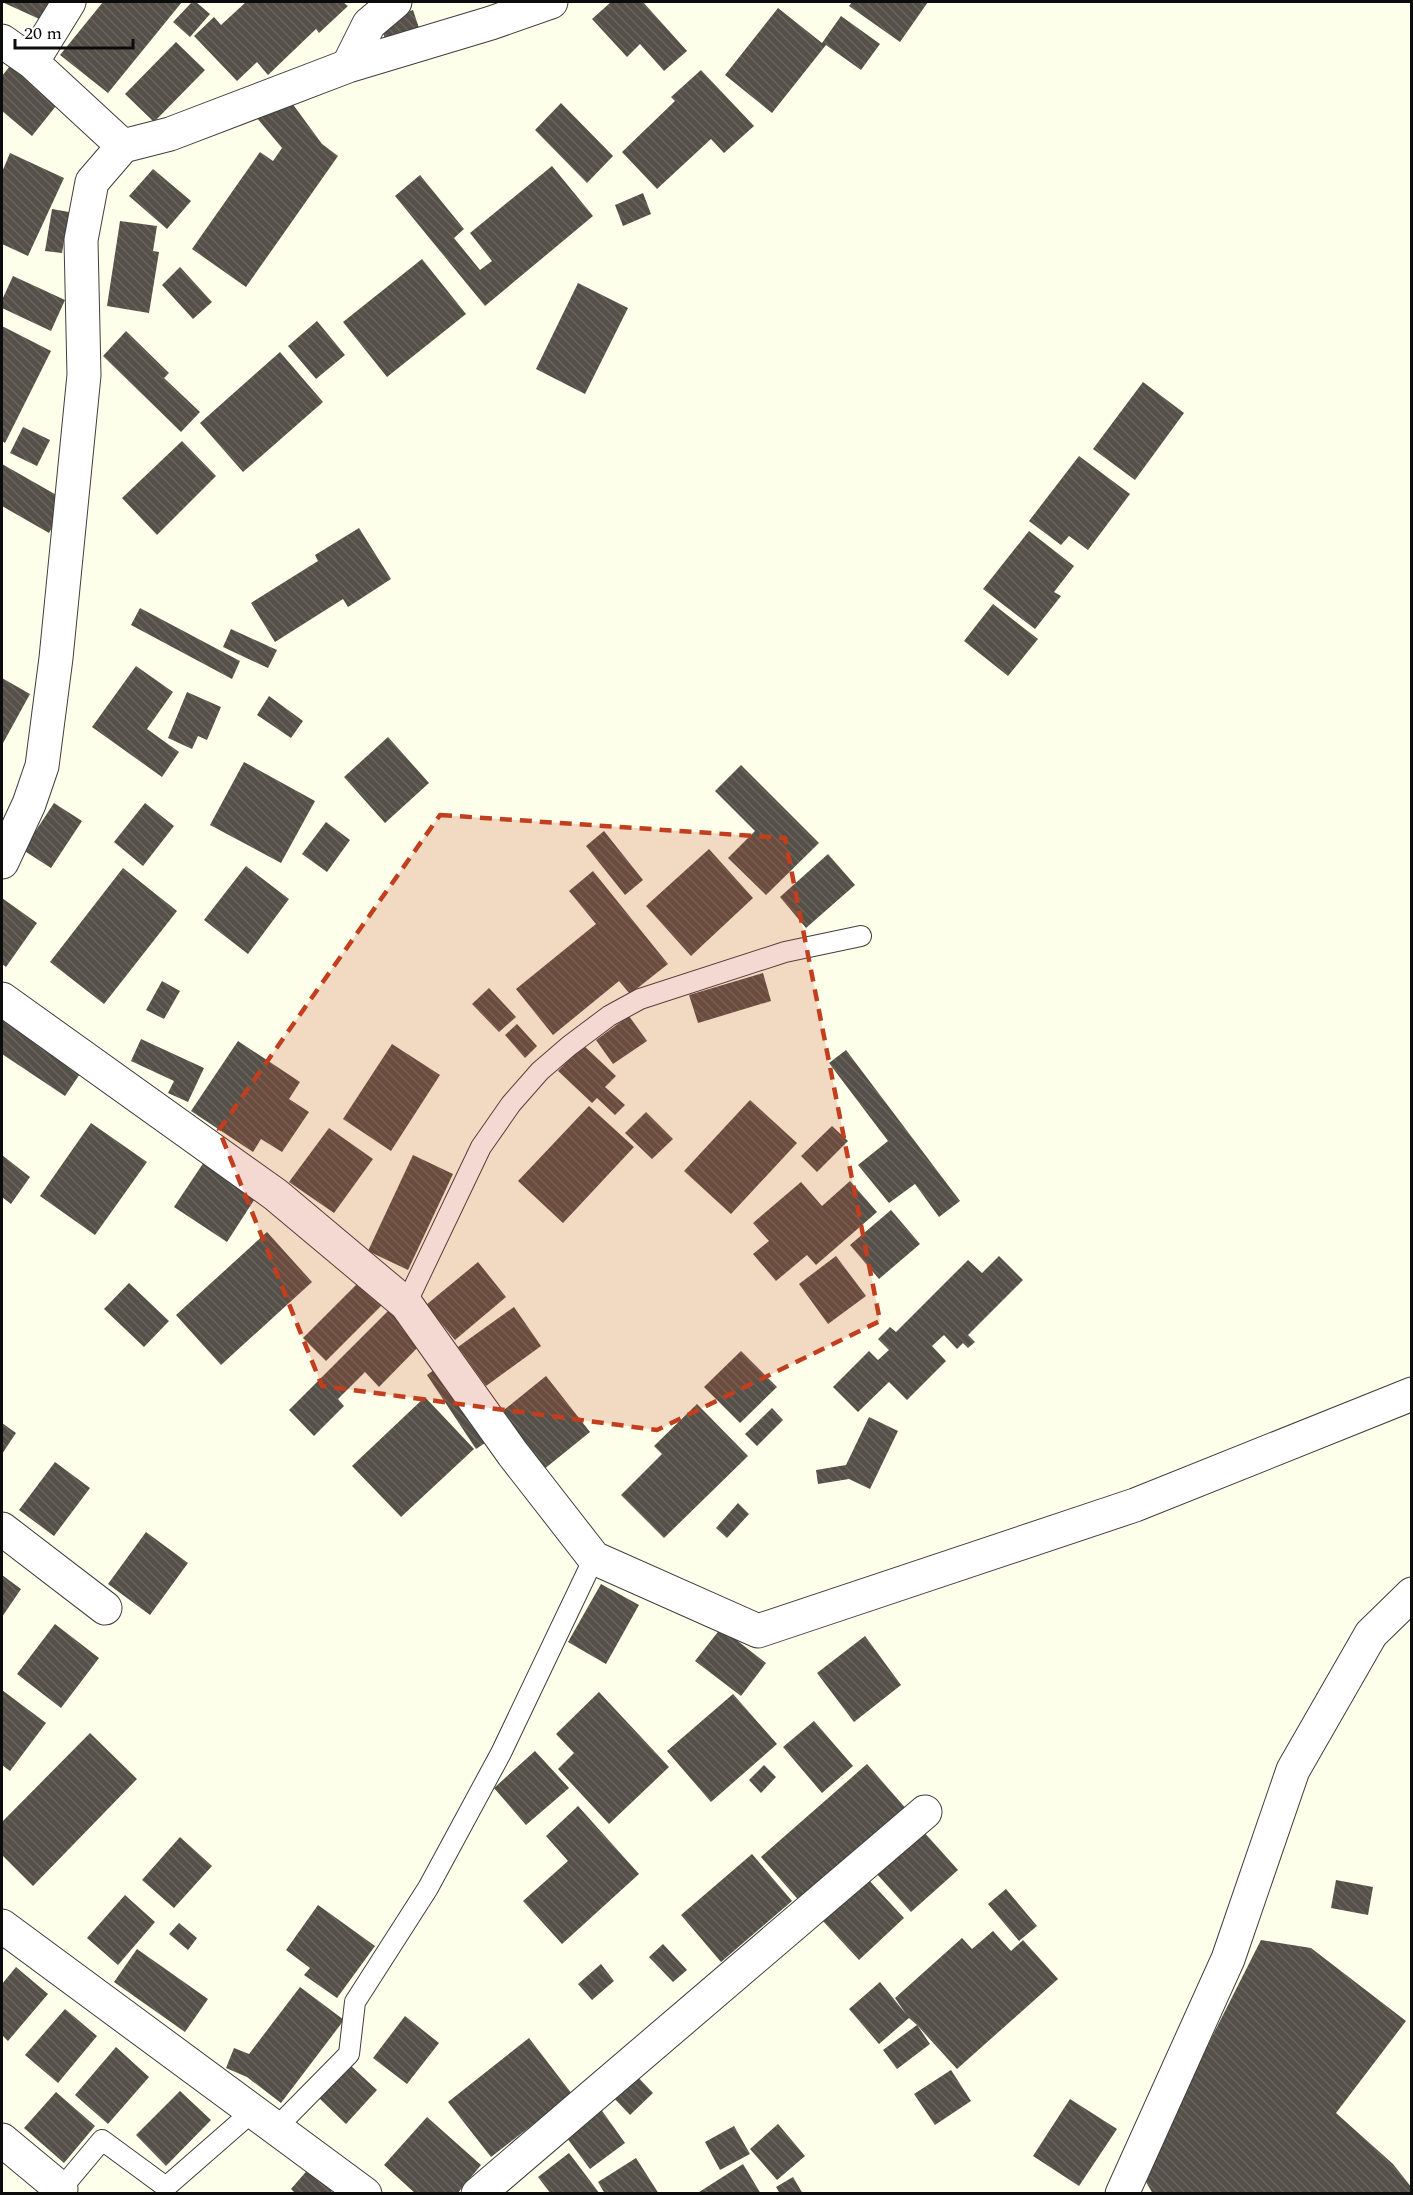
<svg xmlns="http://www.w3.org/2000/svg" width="1413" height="2195" viewBox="0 0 1413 2195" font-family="Spectral,serif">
<defs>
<pattern id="building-back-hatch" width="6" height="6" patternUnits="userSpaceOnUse" patternTransform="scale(1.5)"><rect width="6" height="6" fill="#555048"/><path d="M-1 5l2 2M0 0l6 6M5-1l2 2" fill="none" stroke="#68645e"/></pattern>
</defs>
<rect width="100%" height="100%" fill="#feffea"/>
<path fill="url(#building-back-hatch)" d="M 2,2 L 59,2 L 48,23 Z
M 103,2 L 182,2 L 108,93 L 60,55 Z
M 192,2 L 196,2 L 210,14 L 190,37 L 173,22 Z
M 246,2 L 343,2 L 348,6 L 319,33 L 316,29 L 268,75 L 257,62 L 237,81 L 194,36 L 214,17 L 221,25 Z
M 611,2 L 643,2 L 687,51 L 664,71 L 640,44 L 627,57 L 592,19 Z
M 852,2 L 928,2 L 900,42 L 849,6 Z
M 778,8 L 822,43 L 841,16 L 880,44 L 861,70 L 826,45 L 772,113 L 725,75 Z
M 413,10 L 419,28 L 385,39 L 379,21 Z
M 176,42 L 205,70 L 154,122 L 125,94 Z
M 13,62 L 60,101 L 32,136 L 2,111 L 2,76 Z
M 701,70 L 754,126 L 724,153 L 711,139 L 657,189 L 622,152 L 675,101 L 671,97 Z
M 289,99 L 322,144 L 338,156 L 246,287 L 192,249 L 260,152 L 273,161 L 282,148 L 251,111 Z
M 561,103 L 613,156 L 587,183 L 535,130 Z
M 10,153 L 64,178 L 28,256 L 2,244 L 2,172 Z
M 552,166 L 593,216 L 485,306 L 395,196 L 420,175 L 464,229 L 454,238 L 480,270 L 492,261 L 470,233 Z
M 153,169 L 191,201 L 167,229 L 129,196 Z
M 643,193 L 651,214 L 623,226 L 615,205 Z
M 52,209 L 69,212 L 62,253 L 45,251 Z
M 120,221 L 157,226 L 153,251 L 159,252 L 149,313 L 107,306 Z
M 422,259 L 466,314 L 387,377 L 343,322 Z
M 180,267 L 212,302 L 193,319 L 162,285 Z
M 13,276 L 65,300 L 51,331 L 2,308 L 2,300 Z
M 578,283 L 628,308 L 585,394 L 536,369 Z
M 317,321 L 345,355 L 316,379 L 288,346 Z
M 2,326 L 51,351 L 5,443 L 2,441 Z
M 126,331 L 169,373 L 164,378 L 200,412 L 181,432 L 103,356 Z
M 280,352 L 323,402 L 243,472 L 200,423 Z
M 1143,382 L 1184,413 L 1135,480 L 1093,449 Z
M 23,427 L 50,440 L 37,466 L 10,453 Z
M 182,441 L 216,476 L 157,535 L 122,498 Z
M 1079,456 L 1130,494 L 1088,550 L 1069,536 L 1061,545 L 1029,521 Z
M 2,464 L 67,501 L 49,533 L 2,506 Z
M 359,528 L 391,579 L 348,607 L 343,599 L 275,642 L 251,603 L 318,561 L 315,555 Z
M 1029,531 L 1074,566 L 1054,592 L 1061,596 L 1035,629 L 983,589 Z
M 993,604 L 1038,639 L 1008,676 L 964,641 Z
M 140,608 L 240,661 L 232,679 L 131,625 Z
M 231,629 L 277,650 L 268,668 L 223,647 Z
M 136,666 L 173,692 L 147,729 L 179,752 L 162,777 L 92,727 Z
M 2,678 L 30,694 L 2,745 Z
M 187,692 L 221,707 L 207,740 L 198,736 L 192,749 L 168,738 Z
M 269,696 L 303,721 L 291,738 L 257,715 Z
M 388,737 L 429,783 L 385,823 L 344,777 Z
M 244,762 L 315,801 L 281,863 L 210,825 Z
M 741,765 L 819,843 L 766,895 L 728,858 L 755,831 L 715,791 Z
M 54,803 L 82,821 L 51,868 L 23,850 Z
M 145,803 L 174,826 L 143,866 L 114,842 Z
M 326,822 L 350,840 L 327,872 L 302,854 Z
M 604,831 L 643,880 L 625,895 L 586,846 Z
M 709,849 L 753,898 L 691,956 L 646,906 Z
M 828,854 L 855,885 L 806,928 L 780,897 Z
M 246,866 L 289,899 L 248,954 L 204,920 Z
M 123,868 L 177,911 L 104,1004 L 50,962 Z
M 593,871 L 668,964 L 630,994 L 619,981 L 553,1035 L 516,989 L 596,924 L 569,891 Z
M 2,898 L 37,923 L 6,967 L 2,964 Z
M 763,973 L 771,1001 L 698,1023 L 689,995 Z
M 162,981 L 180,991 L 164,1019 L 146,1010 Z
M 489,988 L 516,1017 L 499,1032 L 472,1004 Z
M 2,1011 L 86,1065 L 65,1096 L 2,1054 Z
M 629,1016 L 647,1041 L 613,1064 L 596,1040 Z
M 517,1024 L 537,1046 L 525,1058 L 505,1035 Z
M 141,1039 L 204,1068 L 188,1102 L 168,1093 L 174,1081 L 131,1061 Z
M 238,1041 L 300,1082 L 289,1099 L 309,1112 L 282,1152 L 261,1139 L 253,1152 L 191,1111 Z
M 392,1044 L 440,1075 L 391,1151 L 343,1119 Z
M 583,1045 L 616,1076 L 605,1087 L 625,1105 L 615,1115 L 597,1098 L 592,1103 L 558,1071 Z
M 846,1050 L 960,1201 L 939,1217 L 915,1184 L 889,1203 L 858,1165 L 888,1141 L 829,1063 Z
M 750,1100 L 797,1143 L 731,1214 L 684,1171 Z
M 589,1106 L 634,1147 L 563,1223 L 518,1181 Z
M 646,1112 L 673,1139 L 652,1159 L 625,1133 Z
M 91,1123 L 147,1162 L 95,1235 L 40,1196 Z
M 832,1126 L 848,1141 L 817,1172 L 801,1156 Z
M 329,1128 L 373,1159 L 334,1213 L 289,1182 Z
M 2,1155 L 30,1177 L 11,1204 L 2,1197 Z
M 413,1155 L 453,1174 L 408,1270 L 368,1251 Z
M 206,1159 L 258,1194 L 227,1242 L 174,1207 Z
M 850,1181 L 877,1212 L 816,1265 L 807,1255 L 776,1281 L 753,1254 L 769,1241 L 753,1223 L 801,1182 L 822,1206 Z
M 891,1210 L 920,1244 L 879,1279 L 850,1245 Z
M 267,1232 L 312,1282 L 221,1365 L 176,1315 Z
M 836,1256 L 866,1296 L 828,1324 L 799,1284 Z
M 999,1256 L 1023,1280 L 968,1335 L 975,1342 L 968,1348 L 963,1343 L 957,1349 L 944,1335 L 932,1346 L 946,1361 L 907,1400 L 889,1382 L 858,1412 L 833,1387 L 869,1351 L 878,1360 L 889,1350 L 878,1339 L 890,1327 L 896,1332 L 968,1260 L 982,1273 Z
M 478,1262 L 506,1297 L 455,1340 L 426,1305 Z
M 359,1282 L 382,1305 L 326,1361 L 303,1338 Z
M 129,1283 L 169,1321 L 144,1347 L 104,1309 Z
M 514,1307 L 541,1346 L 486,1386 L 458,1347 Z
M 390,1309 L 423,1342 L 379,1387 L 365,1372 L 338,1399 L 344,1406 L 314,1436 L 289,1410 Z
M 741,1351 L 777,1387 L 740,1423 L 704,1387 Z
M 438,1367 L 488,1441 L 476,1449 L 427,1375 Z
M 546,1376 L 590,1432 L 543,1470 L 499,1414 Z
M 425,1397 L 474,1449 L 401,1517 L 352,1466 Z
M 697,1404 L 748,1456 L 664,1538 L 621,1495 L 662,1454 L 654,1446 Z
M 772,1408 L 783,1420 L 757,1446 L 745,1434 Z
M 869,1417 L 898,1431 L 870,1489 L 849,1479 L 818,1484 L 816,1470 L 846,1465 Z
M 2,1423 L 16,1433 L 2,1454 Z
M 55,1462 L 90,1488 L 54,1536 L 19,1510 Z
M 738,1503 L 749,1514 L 727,1538 L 716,1528 Z
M 146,1532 L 188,1563 L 150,1615 L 108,1584 Z
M 2,1575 L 21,1589 L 2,1617 Z
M 601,1584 L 639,1605 L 606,1664 L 568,1642 Z
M 55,1624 L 99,1658 L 61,1708 L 17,1674 Z
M 721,1628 L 766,1663 L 741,1696 L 695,1661 Z
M 865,1636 L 901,1685 L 854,1722 L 817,1673 Z
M 2,1690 L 46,1723 L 10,1771 L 2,1765 Z
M 599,1692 L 669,1767 L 609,1824 L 558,1769 L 574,1753 L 556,1734 Z
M 733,1694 L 777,1744 L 711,1802 L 667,1751 Z
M 814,1721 L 853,1766 L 822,1793 L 783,1747 Z
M 90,1733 L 137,1779 L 33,1886 L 2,1855 L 2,1822 Z
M 535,1751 L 569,1788 L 526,1825 L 494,1788 Z
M 867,1764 L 908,1811 L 802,1904 L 761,1857 Z
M 764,1765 L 776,1777 L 761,1793 L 749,1780 Z
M 578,1806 L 639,1874 L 562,1944 L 523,1901 L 568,1861 L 546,1836 Z
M 923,1831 L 958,1870 L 911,1912 L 876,1873 Z
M 180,1837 L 212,1866 L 174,1908 L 142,1880 Z
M 752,1854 L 792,1901 L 721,1962 L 681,1915 Z
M 866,1877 L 904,1918 L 859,1960 L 822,1920 Z
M 1336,1880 L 1373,1887 L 1368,1915 L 1331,1908 Z
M 1006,1889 L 1037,1926 L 1019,1941 L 988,1904 Z
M 125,1895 L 155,1922 L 118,1965 L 87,1938 Z
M 318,1905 L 375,1946 L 337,1998 L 304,1975 L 310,1968 L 286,1950 Z
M 179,1923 L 197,1938 L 188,1950 L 169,1934 Z
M 993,1931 L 1011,1951 L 1023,1940 L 1058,1979 L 957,2069 L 917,2025 L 930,2044 L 897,2069 L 883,2050 L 917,2025 L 909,2018 L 879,2044 L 849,2009 L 880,1982 L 906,2014 L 895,1998 L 962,1938 L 972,1949 Z
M 1261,1940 L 1311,1948 L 1406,2021 L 1336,2113 L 1393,2164 L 1412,2188 L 1412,2194 L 1153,2194 L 1142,2175 Z
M 663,1944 L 687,1970 L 673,1982 L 649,1957 Z
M 137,1949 L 208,1999 L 185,2032 L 114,1982 Z
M 601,1964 L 614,1981 L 592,2000 L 578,1984 Z
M 16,1967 L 48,1994 L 8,2041 L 2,2035 L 2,1984 Z
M 300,1987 L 344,2020 L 281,2103 L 247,2077 L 226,2068 L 234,2048 L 249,2054 Z
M 65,2009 L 97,2036 L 58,2083 L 25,2055 Z
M 405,2016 L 439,2043 L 407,2084 L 373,2058 Z
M 529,2038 L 572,2094 L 491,2157 L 448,2102 Z
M 116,2047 L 149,2077 L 108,2124 L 75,2095 Z
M 350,2065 L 377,2090 L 346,2124 L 319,2098 Z
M 951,2070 L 971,2101 L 935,2125 L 914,2094 Z
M 635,2074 L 653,2093 L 630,2115 L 611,2095 Z
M 180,2091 L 211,2120 L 166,2166 L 136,2135 Z
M 56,2092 L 95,2126 L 64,2163 L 24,2128 Z
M 1070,2099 L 1117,2129 L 1079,2186 L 1033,2156 Z
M 600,2108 L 625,2143 L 590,2169 L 564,2134 Z
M 427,2117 L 481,2165 L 457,2194 L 416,2194 L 384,2165 Z
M 778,2124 L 805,2156 L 777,2180 L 750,2149 Z
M 734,2126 L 750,2154 L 720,2170 L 705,2142 Z
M 569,2153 L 600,2194 L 551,2194 L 538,2177 Z
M 636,2158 L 659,2194 L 605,2194 L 598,2182 Z
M 743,2164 L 761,2194 L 696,2194 Z
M 311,2166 L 335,2188 L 329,2194 L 296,2194 L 291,2189 Z
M 793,2177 L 803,2194 L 780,2194 L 776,2187 Z"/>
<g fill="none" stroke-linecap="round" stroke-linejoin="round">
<defs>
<path id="lane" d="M 406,1304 L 481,1147 L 511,1104 L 540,1071 L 569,1046 L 609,1016 L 640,999 L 785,952 L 861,936
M 276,2128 L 349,2054 L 355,2002 L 428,1888 L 501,1753 L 594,1558
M 61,2189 L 102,2140 L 166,2187 L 253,2111"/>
<path id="street" d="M 2,41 L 32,62 L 123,146
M 32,62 L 69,2
M 348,66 L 369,24 L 395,2
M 2,862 L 29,804 L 42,766 L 56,658 L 84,375 L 81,240 L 92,182 L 123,146 L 170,134 L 348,66 L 491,23 L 551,2
M 2,999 L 276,1195 L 406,1304 L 513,1454 L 594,1558 L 758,1631 L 1135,1505 L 1412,1394
M 2,1529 L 105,1608
M 2,1926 L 365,2194
M 2,2140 L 61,2189 L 58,2194
M 478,2194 L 925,1812
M 1122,2194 L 1228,1959 L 1293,1770 L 1371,1634 L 1412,1594"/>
</defs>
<use href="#lane" stroke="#3f3f3f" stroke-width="22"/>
<use href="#street" stroke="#3f3f3f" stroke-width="35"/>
<use href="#lane" stroke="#fff" stroke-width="20"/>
<use href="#street" stroke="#fff" stroke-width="33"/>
</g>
<path fill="#c13f1f" fill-opacity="0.2" stroke="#c13f1f" stroke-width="4.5" stroke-dasharray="12 8" stroke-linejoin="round" d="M 440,815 L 785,838 L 880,1321 L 657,1430 L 322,1386 L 219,1130 Z"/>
<rect width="1413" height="2195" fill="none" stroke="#0c0c0c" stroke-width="6"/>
<path d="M15 39v9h118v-9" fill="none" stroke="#0c0c0c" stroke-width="3"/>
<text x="24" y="39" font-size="18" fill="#0c0c0c" stroke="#ffffff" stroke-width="4.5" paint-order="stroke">20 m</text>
</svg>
